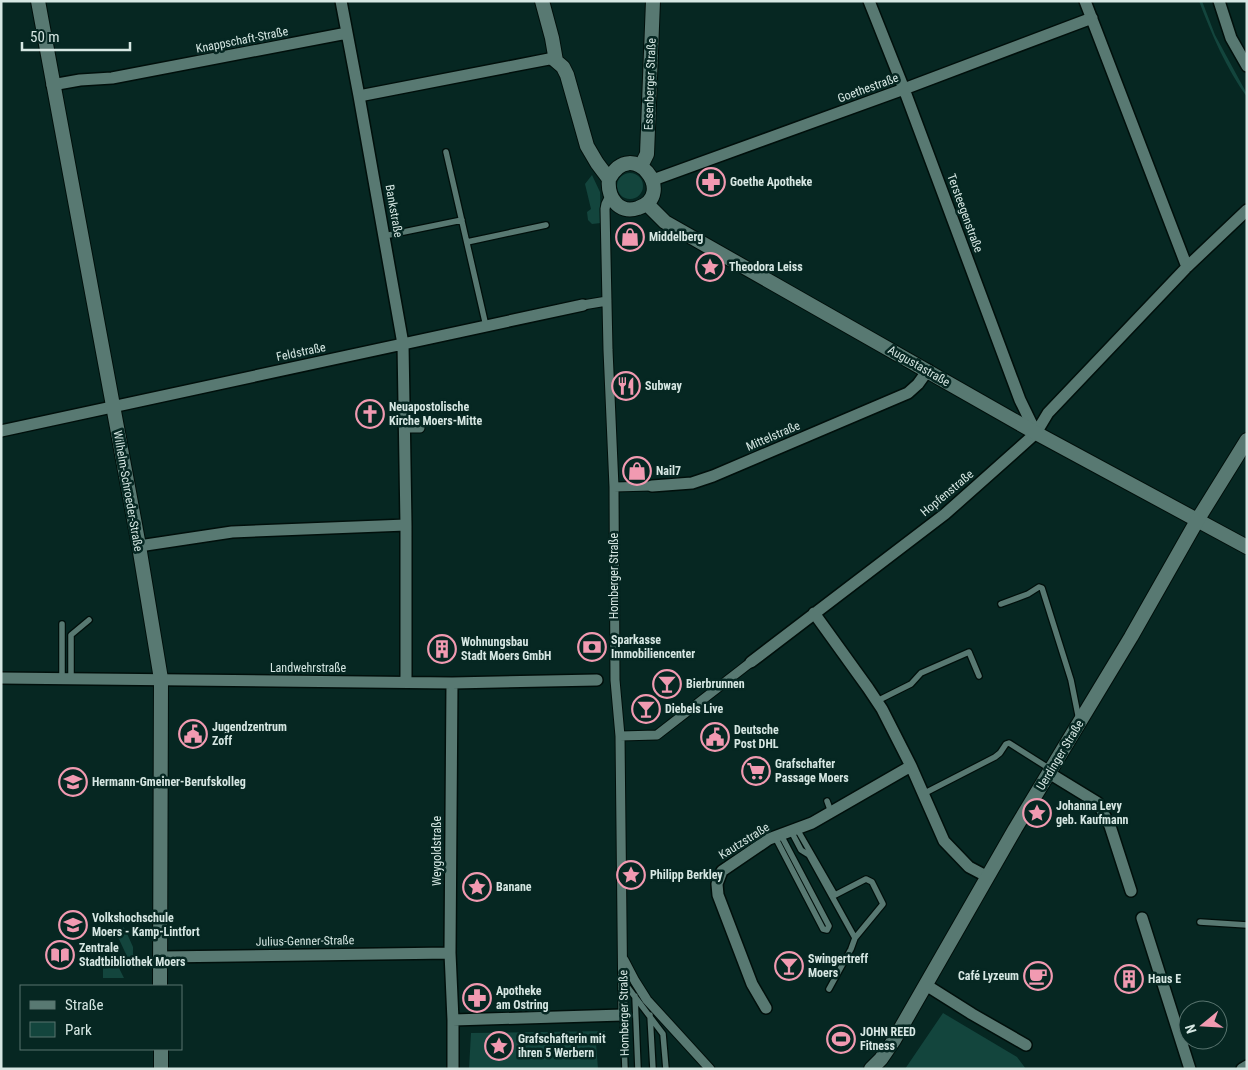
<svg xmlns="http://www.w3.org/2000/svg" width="1248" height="1070" viewBox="0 0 1248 1070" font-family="'Roboto Condensed',sans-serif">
<rect width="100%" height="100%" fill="#062722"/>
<path fill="#13453d" d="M 1199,1 L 1202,1 L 1215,35 L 1247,94 L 1247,97 C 1226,68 1212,35 1199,1 Z
M617 186a13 13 0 1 1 26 0a13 13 0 1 1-26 0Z
M 592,175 L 600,192 L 601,223 L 592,224 L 588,220 L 587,212 L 591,209 L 585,184 Z
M 123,927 L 125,929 L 133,947 L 133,966 L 132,967 L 118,937 Z
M 103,960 L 117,964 L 124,978 L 103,978 Z
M 943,1013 L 1017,1057 L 1026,1069 L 905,1069 Z
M 605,1031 L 605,1040 L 596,1043 L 598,1069 L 469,1069 L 471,1033 Z"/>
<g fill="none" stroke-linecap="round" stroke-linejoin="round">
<defs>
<path id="service" d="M 446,152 L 486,326
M 384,236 L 462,220
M 467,242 L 546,225
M 1001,604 L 1028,594 L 1039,587 L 1042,588 L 1071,680 L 1079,720
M 62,624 L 62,679
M 71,679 L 71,635 L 89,620
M 877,701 L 911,684 L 921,673 L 969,652 L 979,676
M 923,794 L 995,757 L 1000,753 L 1006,744 L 1009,743 L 1050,769
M 827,801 L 831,812
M 791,831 L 801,850 L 809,855 L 855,938 L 883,904 L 872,882 L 866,879 L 835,895 L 797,829
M 775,837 L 823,929 L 827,930 L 829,926 L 781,835
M 1200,922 L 1247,925
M 623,981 L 663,1034 L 666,1069
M 829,989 L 851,949 L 855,938
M 635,996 L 638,1069
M 623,1015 L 625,1069
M 650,1015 L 653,1069"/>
<path id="pedestrian" d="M 610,196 L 606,204 L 605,209 L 608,350 L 614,487 L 615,680 L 620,736 L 623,1015
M 583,305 L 607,301
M 404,428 L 420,428
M 614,487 L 652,486
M 620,736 L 657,735 L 751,662
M 624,960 L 635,981 L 647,1000 L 710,1069"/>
<path id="minor" d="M 341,1 L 359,96 L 403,344 L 406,525 L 406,682
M 869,1 L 904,89 L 1020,400 L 1036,433
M 1085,1 L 1187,267
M 1219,1 L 1231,38 L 1247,66
M 52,85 L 80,80 L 112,78 L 347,33
M 359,96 L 549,59 L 556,61
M 653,180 L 904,89 L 1092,18
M 1,431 L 583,305
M 652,486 L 692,483 L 713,476 L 908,393 L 918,384 L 928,370
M 139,546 L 232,532 L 406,525
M 814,613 L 868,688 L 882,709 L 911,766 L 944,841 L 969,867 L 988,877
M 751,662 L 945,514 L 1036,433 L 1048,413 L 1187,267 L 1247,210
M 1,678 L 452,683 L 597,680
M 452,683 L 450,953 L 453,1020 L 453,1069
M 1049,773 L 1098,803 L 1110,826 L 1131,891
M 1142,918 L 1190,1069
M 160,957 L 450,953
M 926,985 L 972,1014 L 1026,1045
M 766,1008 L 752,984 L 718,895 L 717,884 L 722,871 L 769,839 L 812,823 L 911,766
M 453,1020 L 623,1015
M 1242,1069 L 1247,1066"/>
<path id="tertiary" d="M 542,1 L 552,38 L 556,61 L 563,67 L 567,75 L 587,146 L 597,163 L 609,179 C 607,196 618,215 638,208 C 678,195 632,135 609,179
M 641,166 L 647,154 L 653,1
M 647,204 L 665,222 L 1036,433 L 1247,547"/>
<path id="secondary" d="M 38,1 L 139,546 L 161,679 L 160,986
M 161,1049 L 161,1069
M 871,1069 L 881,1059 L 894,1040 L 1015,829 L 1131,637 L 1198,519 L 1247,440"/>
</defs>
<use href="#service" stroke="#000f0b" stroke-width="8"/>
<use href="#pedestrian" stroke="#000f0b" stroke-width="11"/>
<use href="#minor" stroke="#000f0b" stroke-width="14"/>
<use href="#tertiary" stroke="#000f0b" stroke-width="16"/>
<use href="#secondary" stroke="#000f0b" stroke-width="16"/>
<use href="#service" stroke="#587972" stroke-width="5.5"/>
<use href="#pedestrian" stroke="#587972" stroke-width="9"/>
<use href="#minor" stroke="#587972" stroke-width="11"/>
<use href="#tertiary" stroke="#587972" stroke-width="14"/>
<use href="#secondary" stroke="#587972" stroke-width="14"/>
</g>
<defs>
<symbol id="pharmacy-ring" viewBox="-11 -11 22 22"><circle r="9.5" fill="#062722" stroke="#f19ab1" stroke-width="1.5"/><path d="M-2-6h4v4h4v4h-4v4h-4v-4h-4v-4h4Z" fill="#f19ab1"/></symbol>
<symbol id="shop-ring" viewBox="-11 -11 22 22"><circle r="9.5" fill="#062722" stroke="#f19ab1" stroke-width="1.5"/><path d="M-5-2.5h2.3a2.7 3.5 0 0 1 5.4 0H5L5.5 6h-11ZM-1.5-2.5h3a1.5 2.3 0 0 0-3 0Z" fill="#f19ab1"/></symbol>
<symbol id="sight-ring" viewBox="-11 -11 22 22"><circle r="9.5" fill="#062722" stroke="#f19ab1" stroke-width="1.5"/><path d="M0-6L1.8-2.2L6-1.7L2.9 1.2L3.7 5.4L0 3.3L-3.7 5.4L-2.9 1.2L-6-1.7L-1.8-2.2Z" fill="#f19ab1"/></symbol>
<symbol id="restaurant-ring" viewBox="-11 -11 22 22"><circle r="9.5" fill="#062722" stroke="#f19ab1" stroke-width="1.5"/><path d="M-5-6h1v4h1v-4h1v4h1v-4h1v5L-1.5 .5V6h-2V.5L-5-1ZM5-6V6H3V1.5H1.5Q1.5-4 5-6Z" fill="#f19ab1"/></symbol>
<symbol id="church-ring" viewBox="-11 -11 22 22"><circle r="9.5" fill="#062722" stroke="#f19ab1" stroke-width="1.5"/><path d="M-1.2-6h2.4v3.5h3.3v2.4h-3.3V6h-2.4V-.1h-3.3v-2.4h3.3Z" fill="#f19ab1"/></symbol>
<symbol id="bank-ring" viewBox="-11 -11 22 22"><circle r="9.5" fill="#062722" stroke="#f19ab1" stroke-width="1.5"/><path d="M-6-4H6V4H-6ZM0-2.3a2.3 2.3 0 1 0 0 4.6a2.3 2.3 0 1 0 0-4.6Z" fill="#f19ab1"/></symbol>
<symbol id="building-ring" viewBox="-11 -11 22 22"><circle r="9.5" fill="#062722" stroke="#f19ab1" stroke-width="1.5"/><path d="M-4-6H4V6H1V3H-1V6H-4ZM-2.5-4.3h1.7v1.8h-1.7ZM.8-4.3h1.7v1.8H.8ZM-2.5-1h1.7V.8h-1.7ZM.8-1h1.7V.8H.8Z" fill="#f19ab1"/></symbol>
<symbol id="bar-ring" viewBox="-11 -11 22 22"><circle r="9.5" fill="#062722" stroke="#f19ab1" stroke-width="1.5"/><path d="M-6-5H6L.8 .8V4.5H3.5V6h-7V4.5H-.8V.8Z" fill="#f19ab1"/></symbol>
<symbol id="civic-ring" viewBox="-11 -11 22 22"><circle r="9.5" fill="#062722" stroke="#f19ab1" stroke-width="1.5"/><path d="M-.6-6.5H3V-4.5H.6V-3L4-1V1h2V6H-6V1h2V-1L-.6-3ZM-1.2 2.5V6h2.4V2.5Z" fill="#f19ab1"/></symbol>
<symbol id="supermarket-ring" viewBox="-11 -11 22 22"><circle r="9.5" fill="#062722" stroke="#f19ab1" stroke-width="1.5"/><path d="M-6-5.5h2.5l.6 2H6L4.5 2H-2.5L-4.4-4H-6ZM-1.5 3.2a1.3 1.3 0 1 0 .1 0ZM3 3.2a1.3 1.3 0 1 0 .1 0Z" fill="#f19ab1"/></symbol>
<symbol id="university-ring" viewBox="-11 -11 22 22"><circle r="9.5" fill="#062722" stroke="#f19ab1" stroke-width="1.5"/><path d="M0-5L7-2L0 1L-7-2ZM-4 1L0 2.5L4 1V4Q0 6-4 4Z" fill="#f19ab1"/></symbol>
<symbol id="library-ring" viewBox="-11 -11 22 22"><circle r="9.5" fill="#062722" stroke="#f19ab1" stroke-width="1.5"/><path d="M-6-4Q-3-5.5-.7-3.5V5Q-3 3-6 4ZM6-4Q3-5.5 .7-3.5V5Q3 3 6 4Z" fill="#f19ab1"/></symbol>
<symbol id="cafe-ring" viewBox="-11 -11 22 22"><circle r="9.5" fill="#062722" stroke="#f19ab1" stroke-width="1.5"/><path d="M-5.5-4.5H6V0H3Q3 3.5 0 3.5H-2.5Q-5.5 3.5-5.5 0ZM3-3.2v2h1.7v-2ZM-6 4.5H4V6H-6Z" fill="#f19ab1"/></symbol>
<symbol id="stadium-ring" viewBox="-11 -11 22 22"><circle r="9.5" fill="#062722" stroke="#f19ab1" stroke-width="1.5"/><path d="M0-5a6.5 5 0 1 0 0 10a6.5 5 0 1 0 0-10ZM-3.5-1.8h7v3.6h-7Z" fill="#f19ab1"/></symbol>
</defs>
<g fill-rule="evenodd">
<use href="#pharmacy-ring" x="695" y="166" width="32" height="32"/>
<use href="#shop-ring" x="614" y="221" width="32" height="32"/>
<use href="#sight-ring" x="694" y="251" width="32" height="32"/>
<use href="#restaurant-ring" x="610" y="370" width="32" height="32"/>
<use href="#church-ring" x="354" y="398" width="32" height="32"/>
<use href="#shop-ring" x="621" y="455" width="32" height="32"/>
<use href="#bank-ring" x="576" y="631" width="32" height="32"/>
<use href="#building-ring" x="426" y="633" width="32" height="32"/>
<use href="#bar-ring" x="651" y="668" width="32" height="32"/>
<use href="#bar-ring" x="630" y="693" width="32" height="32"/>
<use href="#civic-ring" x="177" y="718" width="32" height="32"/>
<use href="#civic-ring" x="699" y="721" width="32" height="32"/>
<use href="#supermarket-ring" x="740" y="755" width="32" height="32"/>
<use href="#university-ring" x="57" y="766" width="32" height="32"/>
<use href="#sight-ring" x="1021" y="797" width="32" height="32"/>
<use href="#sight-ring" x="615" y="859" width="32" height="32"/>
<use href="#sight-ring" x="461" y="871" width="32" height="32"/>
<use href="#university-ring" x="57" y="909" width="32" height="32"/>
<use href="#library-ring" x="44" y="939" width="32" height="32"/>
<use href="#bar-ring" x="773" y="950" width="32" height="32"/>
<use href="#cafe-ring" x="1022" y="960" width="32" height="32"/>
<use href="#building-ring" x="1113" y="963" width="32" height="32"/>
<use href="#pharmacy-ring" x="461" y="982" width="32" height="32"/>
<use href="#stadium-ring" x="825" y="1023" width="32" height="32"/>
<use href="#sight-ring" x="483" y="1030" width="32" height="32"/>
</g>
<g text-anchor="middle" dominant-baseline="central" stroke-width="5" stroke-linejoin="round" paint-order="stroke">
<g font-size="12" fill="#d6e7e3" stroke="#062722">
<text transform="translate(242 40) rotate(-11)">Knappschaft-Straße</text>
<text transform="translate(650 84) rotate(-88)">Essenberger Straße</text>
<text transform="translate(868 88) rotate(-20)">Goethestraße</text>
<text transform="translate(394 211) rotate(80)">Bankstraße</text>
<text transform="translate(965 213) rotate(70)">Tersteegenstraße</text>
<text transform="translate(301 352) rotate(-12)">Feldstraße</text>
<text transform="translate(919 366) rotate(30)">Augustastraße</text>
<text transform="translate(773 436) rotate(-23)">Mittelstraße</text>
<text transform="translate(128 491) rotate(80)">Wilhelm-Schroeder-Straße</text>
<text transform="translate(947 493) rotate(-40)">Hopfenstraße</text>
<text transform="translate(614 576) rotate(-90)">Homberger Straße</text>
<text x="308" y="668">Landwehrstraße</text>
<text transform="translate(1060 755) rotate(-59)">Uerdinger Straße</text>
<text transform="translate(744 841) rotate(-32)">Kautzstraße</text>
<text transform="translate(437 851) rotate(-90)">Weygoldstraße</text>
<text transform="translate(305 941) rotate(-1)">Julius-Genner-Straße</text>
<text transform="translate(624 1013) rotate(-91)">Homberger Straße</text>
</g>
<g font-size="12" font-weight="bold" fill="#d6e7e3" stroke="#062722" text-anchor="start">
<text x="730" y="182">Goethe Apotheke</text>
<text x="649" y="237">Middelberg</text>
<text x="729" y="267">Theodora Leiss</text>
<text x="645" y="386">Subway</text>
<text x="389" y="407">Neuapostolische<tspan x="389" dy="14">Kirche Moers-Mitte</tspan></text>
<text x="656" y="471">Nail7</text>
<text x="611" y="640">Sparkasse<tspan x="611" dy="14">Immobiliencenter</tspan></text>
<text x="461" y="642">Wohnungsbau<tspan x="461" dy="14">Stadt Moers GmbH</tspan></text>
<text x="686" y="684">Bierbrunnen</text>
<text x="665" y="709">Diebels Live</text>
<text x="212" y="727">Jugendzentrum<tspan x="212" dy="14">Zoff</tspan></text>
<text x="734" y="730">Deutsche<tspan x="734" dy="14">Post DHL</tspan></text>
<text x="775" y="764">Grafschafter<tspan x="775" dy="14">Passage Moers</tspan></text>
<text x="92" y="782">Hermann-Gmeiner-Berufskolleg</text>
<text x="1056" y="806">Johanna Levy<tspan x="1056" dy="14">geb. Kaufmann</tspan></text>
<text x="650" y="875">Philipp Berkley</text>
<text x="496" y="887">Banane</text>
<text x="92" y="918">Volkshochschule<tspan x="92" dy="14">Moers - Kamp-Lintfort</tspan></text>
<text x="79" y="948">Zentrale<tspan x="79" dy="14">Stadtbibliothek Moers</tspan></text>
<text x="808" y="959">Swingertreff<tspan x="808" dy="14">Moers</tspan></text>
<text x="1019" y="976" text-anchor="end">Café Lyzeum</text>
<text x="1148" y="979">Haus E</text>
<text x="496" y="991">Apotheke<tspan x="496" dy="14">am Ostring</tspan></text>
<text x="860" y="1032">JOHN REED<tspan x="860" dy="14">Fitness</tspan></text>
<text x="518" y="1039">Grafschafterin mit<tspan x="518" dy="14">ihren 5 Werbern</tspan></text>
</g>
</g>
<rect width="1248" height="1070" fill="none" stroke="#d6e7e3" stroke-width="5"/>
<rect x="20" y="985" width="162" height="65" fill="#062722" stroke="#59746f"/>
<rect x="30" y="1001" width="25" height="8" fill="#587972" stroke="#59746f"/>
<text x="65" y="1010" font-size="15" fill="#d6e7e3">Straße</text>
<rect x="30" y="1022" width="25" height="15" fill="#13453d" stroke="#59746f"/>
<text x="65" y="1035" font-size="15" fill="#d6e7e3">Park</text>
<g transform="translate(1203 1025) rotate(252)"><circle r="24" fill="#062722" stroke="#59746f"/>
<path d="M0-4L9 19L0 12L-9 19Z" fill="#f19ab1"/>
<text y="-8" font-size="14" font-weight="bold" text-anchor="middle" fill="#d6e7e3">N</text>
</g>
<path d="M22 42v8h108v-8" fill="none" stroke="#d6e7e3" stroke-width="2.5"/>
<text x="30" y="42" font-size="15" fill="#d6e7e3" stroke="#062722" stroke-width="4" paint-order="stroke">50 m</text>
</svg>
